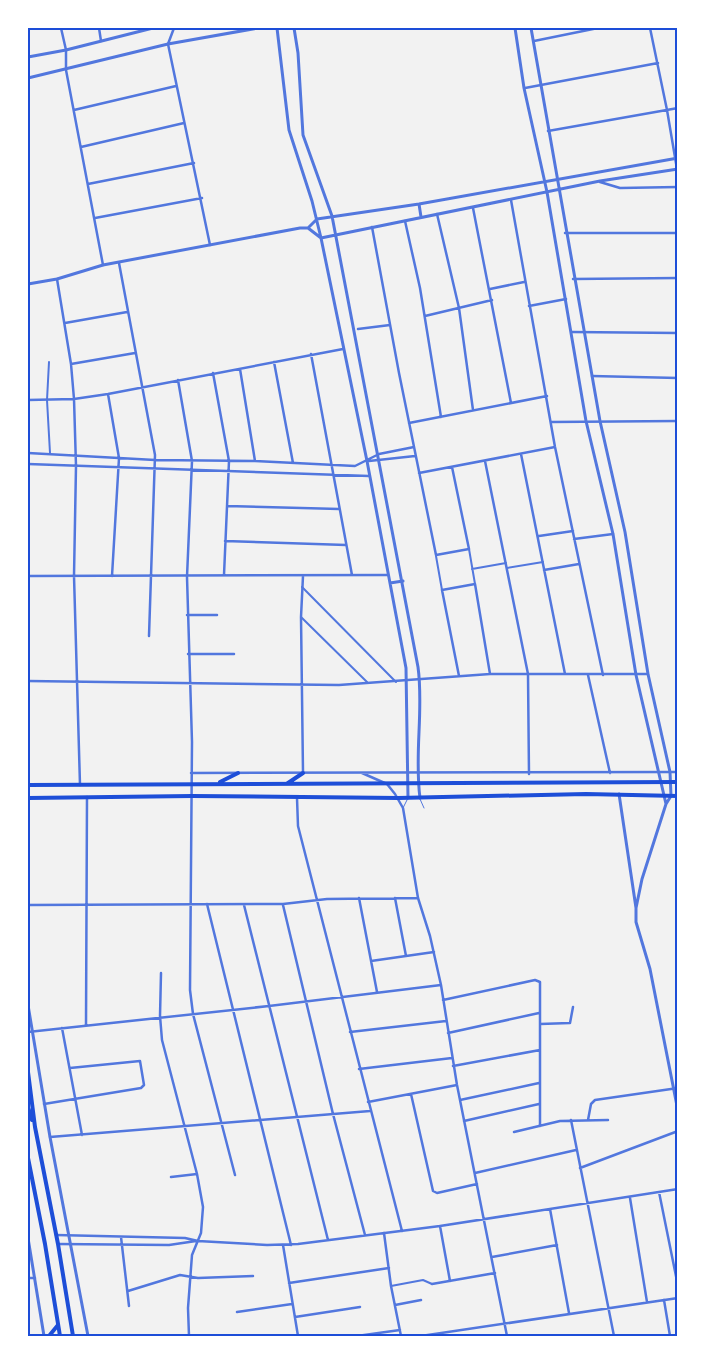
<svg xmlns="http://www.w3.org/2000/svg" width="705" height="1364" viewBox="0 0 705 1364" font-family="'DejaVu Sans',sans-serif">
<rect width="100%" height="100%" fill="#f2f2f2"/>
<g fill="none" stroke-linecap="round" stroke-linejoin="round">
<path stroke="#5277de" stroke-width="1" d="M 420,799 L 424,808
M 403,808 L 408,798"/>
<path stroke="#5277de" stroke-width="2" d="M 49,362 L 47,400 L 50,453
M 28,365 L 28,452
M 469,549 L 475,584
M 436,556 L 442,590
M 507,568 L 543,562
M 472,569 L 506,563
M 302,587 L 396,682
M 301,617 L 367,682
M 391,1286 L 423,1280 L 432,1284"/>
<path stroke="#5277de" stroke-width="2.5" d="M 61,28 L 66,50 L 66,70 L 103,265
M 99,28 L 101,41
M 174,28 L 168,44 L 210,245
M 650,28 L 667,110 L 678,175
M 534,41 L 598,28
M 525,88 L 658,63
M 74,110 L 176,86
M 548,131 L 678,108
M 81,147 L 184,123
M 600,182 L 620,188 L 678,187
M 88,184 L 194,163
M 511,200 L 555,447 L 603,675
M 473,208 L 511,403
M 437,214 L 459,308 L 473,410
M 95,218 L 202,198
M 405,221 L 420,288 L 441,417
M 372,227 L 399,373 L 436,555 L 469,549 L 452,467
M 565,233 L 678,233
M 119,263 L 155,455 L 149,636
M 57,279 L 71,364 L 74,399 L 76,466 L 74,576 L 80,785
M 573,279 L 678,278
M 490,289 L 524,282
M 529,306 L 566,299
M 425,316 L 492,300
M 65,323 L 127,312
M 358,329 L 390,325
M 572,332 L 678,333
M 311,354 L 352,575
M 274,362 L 293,463
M 71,364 L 135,353
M 240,369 L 255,461
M 213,373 L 229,461 L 224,575
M 592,376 L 678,378
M 178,380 L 192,461 L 187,577 L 192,742 L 190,990 L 193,1014 L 235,1175
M 108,394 L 119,458 L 112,576
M 28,400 L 74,399 L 108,394 L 343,349
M 551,422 L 678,421
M 409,423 L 547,396
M 28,453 L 155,460 L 255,461 L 355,466 L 379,454 L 414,447
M 521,454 L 565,674
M 369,461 L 415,456
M 485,461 L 528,674 L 529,774
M 28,464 L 369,476
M 419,473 L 555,447
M 227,506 L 339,509
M 539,536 L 573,531
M 574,539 L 613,534
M 225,541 L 346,545
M 544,570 L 579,564
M 28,576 L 388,575
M 187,615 L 217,615
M 188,654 L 234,654
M 588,675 L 610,773
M 459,676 L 442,590 L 475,584 L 490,674
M 28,681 L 339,685 L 490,674 L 648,674
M 303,772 L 301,617 L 303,576
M 191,773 L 678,772
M 362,773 L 387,784 L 395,794 L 403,808 L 418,898 L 430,936 L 441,985 L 457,1085 L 507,1336
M 297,798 L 298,826 L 402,1231
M 359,898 L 377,992
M 395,898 L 406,956
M 207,904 L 291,1245
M 28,905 L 283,904 L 327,899 L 418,898
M 244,905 L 328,1240
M 283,905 L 333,1114 L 365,1235
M 371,961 L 434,952
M 161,973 L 160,1016 L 162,1040 L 197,1174 L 203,1207 L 201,1233 L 192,1255 L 188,1308 L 189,1336
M 443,1000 L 535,980 L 540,982 L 540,1126
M 540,1024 L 570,1023 L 573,1007
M 86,1025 L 87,797
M 62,1028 L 82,1135
M 28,1032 L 269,1006 L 441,985
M 350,1032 L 446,1021
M 448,1033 L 539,1013
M 453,1066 L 540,1050
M 359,1069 L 452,1058
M 411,1094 L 433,1191 L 437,1193 L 477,1184
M 460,1100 L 539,1083
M 368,1102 L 457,1085
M 44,1104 L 141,1088 L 144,1085 L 140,1061 L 70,1068
M 571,1120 L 614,1336
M 588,1120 L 591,1104 L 595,1100 L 678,1088
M 464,1121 L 539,1104
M 514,1132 L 560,1121 L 608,1120
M 50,1137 L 370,1111
M 580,1168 L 678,1131
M 475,1173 L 576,1150
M 171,1177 L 197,1174
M 659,1192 L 678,1286
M 630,1198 L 647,1302
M 550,1209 L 569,1313
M 440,1226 L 450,1281
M 384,1233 L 391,1286 L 401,1336
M 56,1235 L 185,1238 L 198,1241 L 267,1245 L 298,1244 L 440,1226 L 678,1189
M 121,1237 L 129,1306
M 58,1244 L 169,1245 L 196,1241
M 283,1245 L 298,1336
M 492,1257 L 557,1245
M 28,1278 L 35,1278
M 289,1283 L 389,1268
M 432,1284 L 495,1273
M 128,1291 L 180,1275 L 198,1278 L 253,1276
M 664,1300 L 670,1336
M 395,1305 L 421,1300
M 237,1312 L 292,1304
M 295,1317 L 360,1307
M 357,1336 L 400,1330
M 421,1336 L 678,1298"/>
<path stroke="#5277de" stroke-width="3" d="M 277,28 L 289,130 L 312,201 L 321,238 L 367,461 L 406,668 L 408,798
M 289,28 L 301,28
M 294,28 L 298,53 L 303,135 L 332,216 L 418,667 C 424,710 414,754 420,798
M 515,28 L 524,88 L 547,192 L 586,421 L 613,534 L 636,675 L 666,804
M 531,28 L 600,421 L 625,532 L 648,674 L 670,772 L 671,796 L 666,804 L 642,879 L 636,908
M 28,57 L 66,50 L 153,28
M 28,78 L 168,44 L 258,28
M 419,204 L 421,217
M 308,228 L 317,219 L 419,204 L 678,158
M 28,284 L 57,279 L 103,265 L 300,228 L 308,228 L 321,238 L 600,181 L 678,169
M 390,583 L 403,581
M 619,794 L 636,908 L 636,922 L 650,969 L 678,1111
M 28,1005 L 50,1137 L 88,1336
M 28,1238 L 44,1336"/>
<path stroke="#1d4ed8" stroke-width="4" d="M 220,782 L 238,773
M 288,783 L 303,773
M 28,785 L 678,782
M 28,798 L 192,796 L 398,798 L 586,794 L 678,796
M 28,1072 L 35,1127 L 58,1244 L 73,1336
M 28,1108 L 32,1120
M 28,1158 L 45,1244 L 60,1336
M 49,1336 L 58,1325"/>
</g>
<rect width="705" height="1364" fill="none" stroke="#ffffff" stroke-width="58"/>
<rect x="29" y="29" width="647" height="1306" fill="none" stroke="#1d4ed8" stroke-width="2"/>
</svg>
